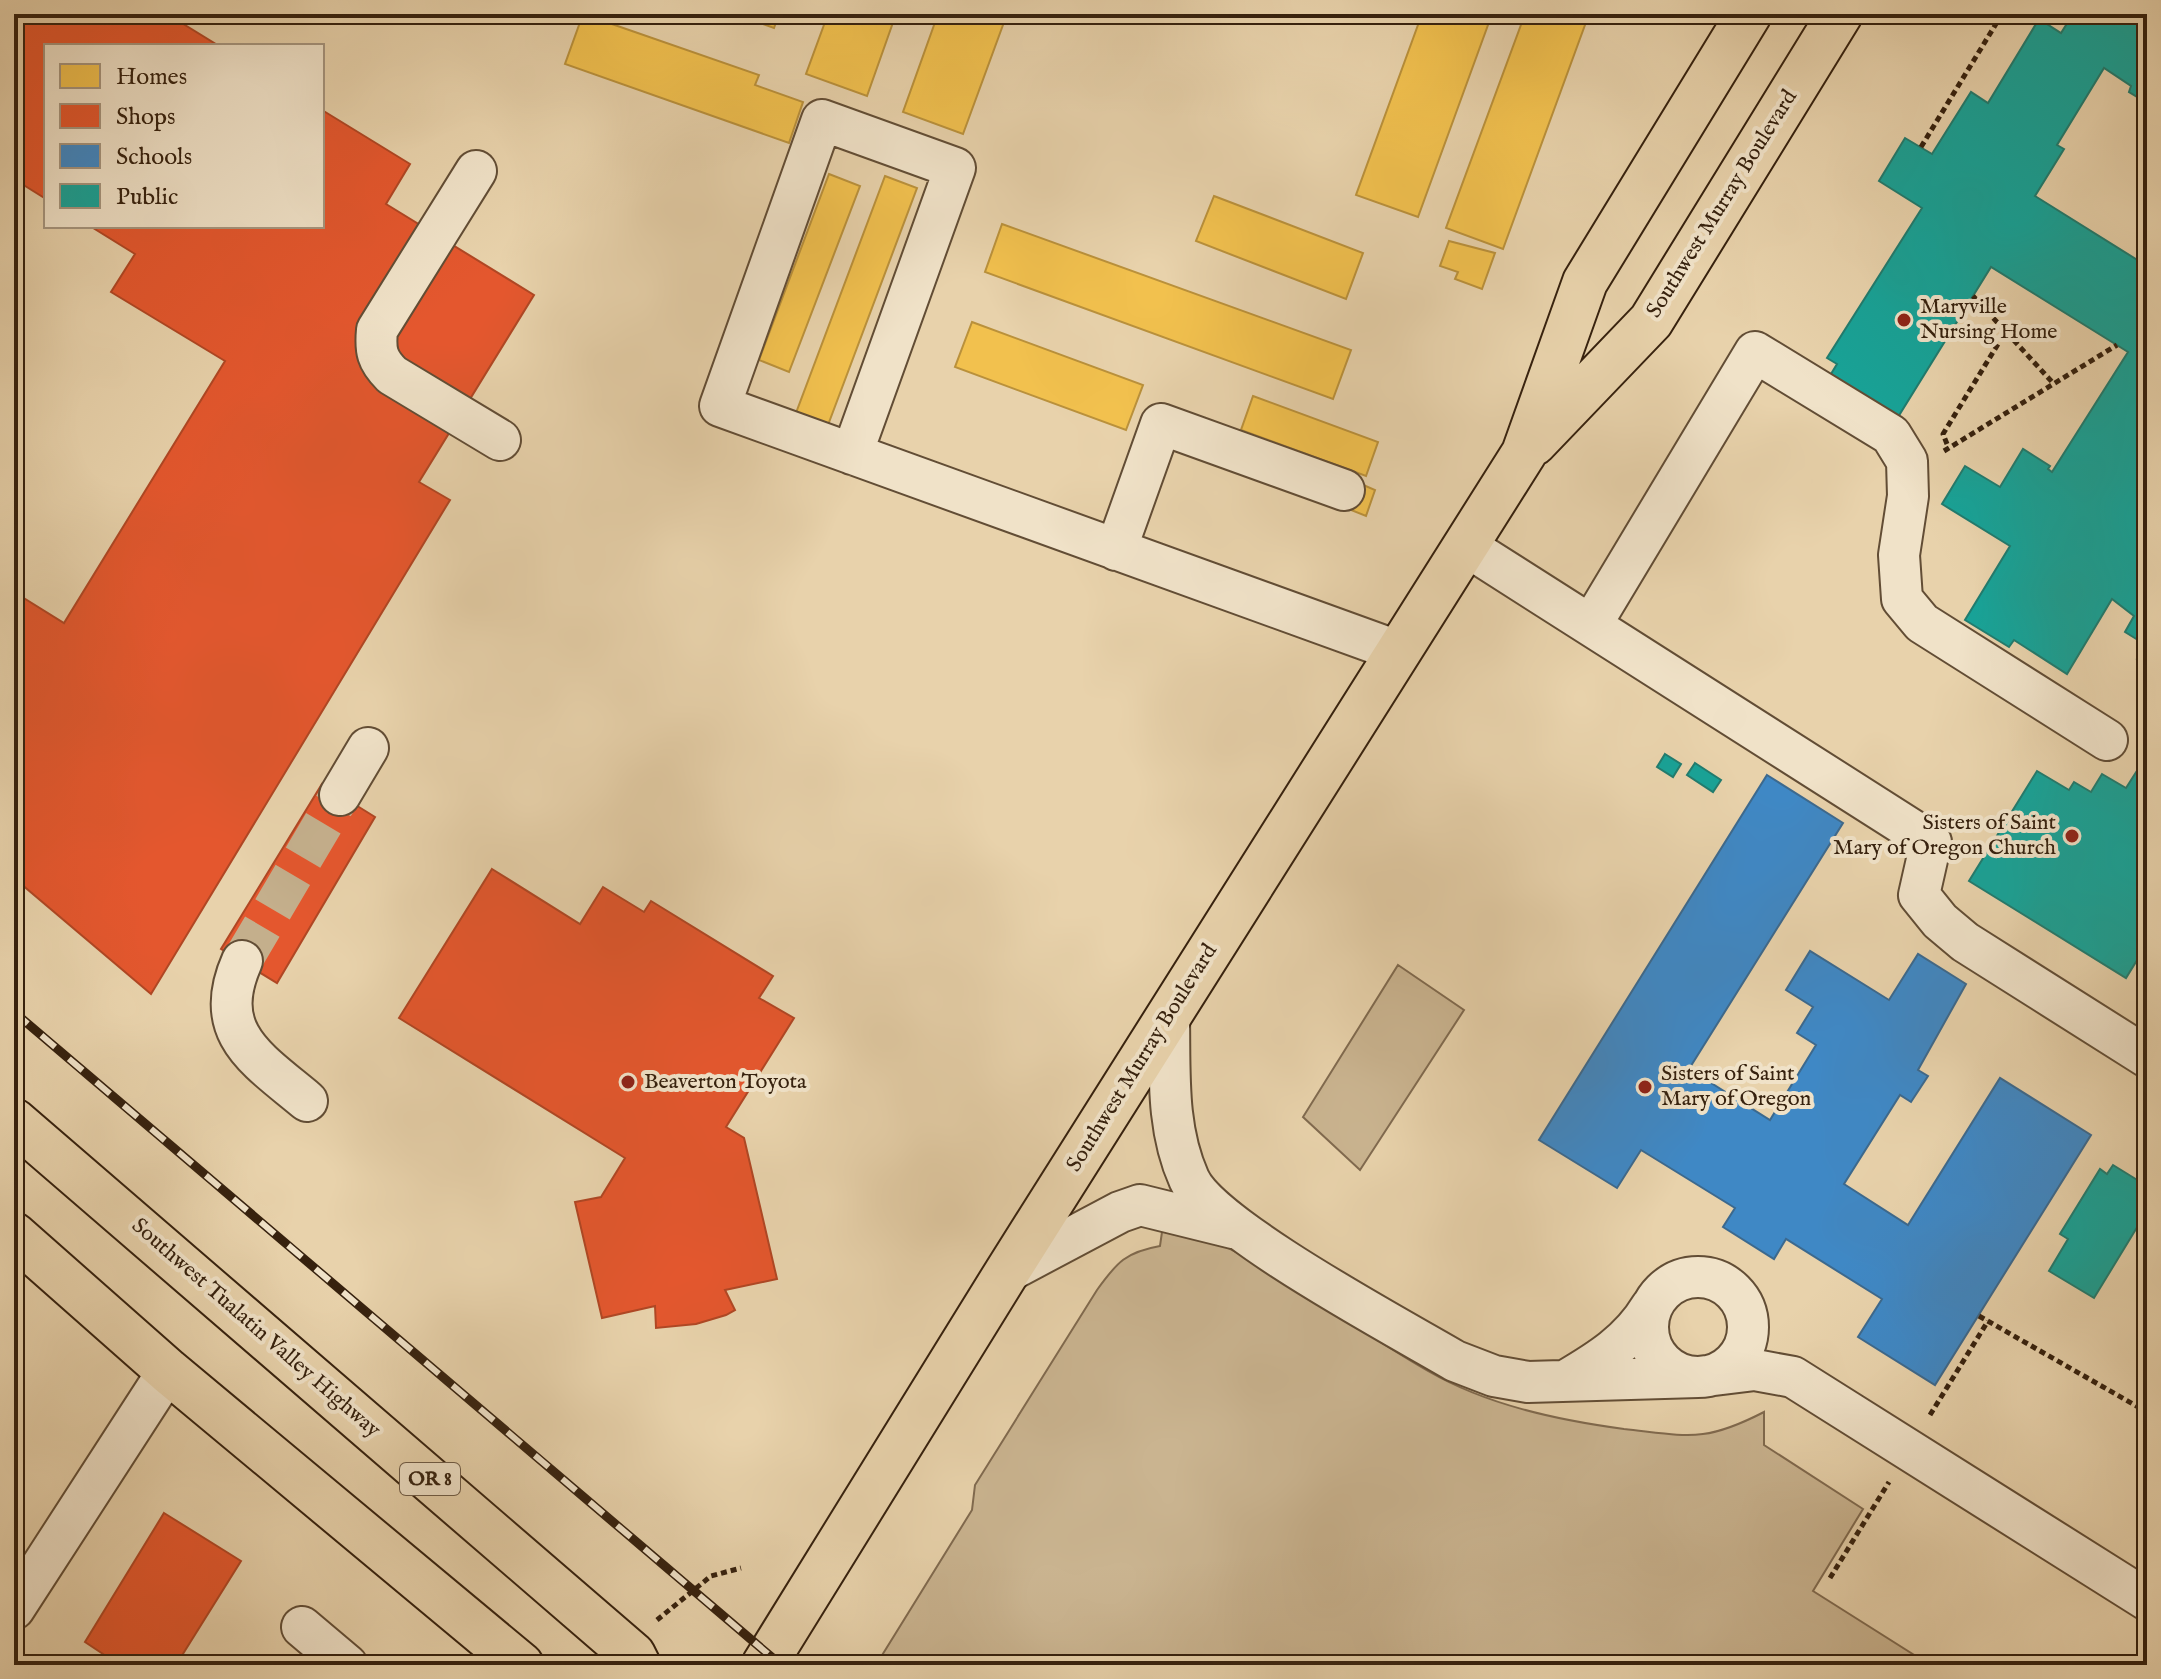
<svg xmlns="http://www.w3.org/2000/svg" width="2161" height="1679" viewBox="0 0 2161 1679" font-family="'IM FELL English',serif">
<rect width="100%" height="100%" fill="#e8d2ab"/>
<filter id="stains"><feTurbulence type="fractalNoise" baseFrequency=".0025" numOctaves="4"/><feColorMatrix values="0 0 0 0 .2 0 0 0 0 .09 0 0 0 0 .02 0 0 0 .5 -.17"/></filter>
<radialGradient id="worn" r=".72"><stop offset=".6" stop-color="#630" stop-opacity="0"/><stop offset="1" stop-color="#630" stop-opacity=".3"/></radialGradient>
<path fill="#cab490" stroke="#806a4f" stroke-width="2" d="M 1398,965 L 1464,1010 L 1360,1170 L 1303,1117 Z
M 1177,1224 C 1267,1260 1344,1323 1428,1371 C 1487,1405 1557,1420 1624,1429 C 1689,1436 1704,1443 1764,1412 L 1764,1445 L 1863,1509 L 1813,1591 L 1930,1665 L 876,1665 L 972,1510 L 975,1485 L 1097,1290 C 1117,1262 1126,1252 1160,1246 L 1162,1232 Z"/>
<path fill="#f2c14e" stroke="#ba913b" stroke-width="2" d="M 583,14 L 759,75 L 755,85 L 803,102 L 789,143 L 565,64 Z
M 735,14 L 779,14 L 774,28 Z
M 828,14 L 896,14 L 867,96 L 806,74 Z
M 938,14 L 1007,14 L 963,134 L 903,112 Z
M 1422,14 L 1492,14 L 1418,217 L 1356,195 Z
M 1525,14 L 1589,14 L 1503,249 L 1446,228 Z
M 829,174 L 860,186 L 789,372 L 759,360 Z
M 885,176 L 917,188 L 828,425 L 796,413 Z
M 1214,196 L 1363,253 L 1346,299 L 1196,241 Z
M 1002,224 L 1351,350 L 1333,399 L 985,272 Z
M 1449,241 L 1495,253 L 1482,289 L 1455,279 L 1458,272 L 1440,266 Z
M 972,322 L 1143,385 L 1126,430 L 955,367 Z
M 1253,396 L 1378,442 L 1366,476 L 1241,430 Z
M 1361,484 L 1375,490 L 1366,516 L 1351,510 Z"/>
<path fill="#e4572e" stroke="#b04724" stroke-width="2" d="M 14,14 L 167,14 L 219,46 L 46,46 L 46,199 L 14,179 Z
M 322,110 L 410,164 L 386,204 L 534,295 L 419,482 L 450,500 L 151,994 L 14,878 L 14,592 L 64,623 L 225,361 L 111,292 L 135,254 L 90,226 L 322,226 Z
M 322,784 L 375,817 L 277,983 L 221,949 Z
M 492,869 L 580,924 L 603,887 L 644,912 L 651,901 L 773,976 L 759,998 L 794,1018 L 726,1127 L 744,1138 L 777,1279 L 725,1290 L 735,1310 L 726,1315 L 696,1324 L 656,1328 L 655,1306 L 602,1318 L 575,1202 L 601,1197 L 625,1158 L 399,1018 Z
M 164,1513 L 241,1561 L 176,1665 L 96,1665 L 103,1654 L 85,1642 Z"/>
<path fill="#3f88c5" stroke="#3c698e" stroke-width="2" d="M 1767,775 L 1843,823 L 1689,1069 L 1770,1120 L 1816,1045 L 1797,1033 L 1813,1007 L 1786,990 L 1810,951 L 1889,1000 L 1918,954 L 1966,984 L 1918,1070 L 1928,1076 L 1911,1102 L 1900,1095 L 1844,1184 L 1908,1225 L 2000,1078 L 2091,1135 L 1935,1385 L 1858,1337 L 1882,1299 L 1786,1239 L 1774,1259 L 1723,1227 L 1735,1208 L 1641,1150 L 1617,1188 L 1539,1140 Z"/>
<path fill="#17a398" stroke="#207c6f" stroke-width="2" d="M 2073,14 L 2147,14 L 2147,103 L 2129,92 L 2131,86 L 2104,68 L 2057,145 L 2064,149 L 2035,196 L 2147,266 L 2147,665 L 2137,659 L 2146,645 L 2125,632 L 2134,616 L 2112,599 L 2067,674 L 2014,640 L 2009,647 L 1965,620 L 2010,546 L 1942,504 L 1965,466 L 2000,487 L 2023,449 L 2050,466 L 2048,469 L 2052,472 L 2128,352 L 1991,267 L 1898,417 L 1831,374 L 1837,364 L 1827,358 L 1922,208 L 1879,181 L 1905,138 L 1932,154 L 1971,92 L 1988,103 L 2039,19 L 2061,33 Z
M 1665,754 L 1681,764 L 1673,777 L 1657,767 Z
M 2147,755 L 2147,944 L 2126,978 L 1969,881 L 2037,771 L 2069,790 L 2074,782 L 2091,792 L 2102,774 L 2126,788 Z
M 1695,763 L 1721,780 L 1713,792 L 1687,775 Z
M 2113,1165 L 2147,1186 L 2147,1211 L 2094,1298 L 2049,1271 L 2068,1239 L 2060,1234 L 2100,1169 L 2107,1174 Z"/>
<g fill="none" stroke-linecap="round" stroke-linejoin="round">
<path stroke="#c4af8c" stroke-width="40" stroke-dasharray="40 20" stroke-linecap="butt" d="M 242,961 L 340,795"/>
<defs>
<path id="minor" d="M 476,171 L 377,330 C 375,351 377,360 392,375 L 500,440
M 852,454 L 955,168 L 822,120 L 720,406 L 1400,652
M 1466,546 L 1931,842 L 1919,895 L 1940,921 L 1965,942 L 2147,1057
M 1116,550 L 1161,424 L 1344,490
M 1591,625 L 1755,352 L 1891,435 L 1907,461 L 1908,496 L 1899,555 L 1902,599 L 1922,623 L 2107,740
M 340,795 L 368,748
M 242,961 C 210,1033 257,1059 307,1101
M 1169,1017 C 1170,1072 1166,1128 1189,1179 C 1211,1228 1401,1329 1455,1361 L 1494,1376 L 1528,1382 L 1698,1377 L 1755,1370 L 1793,1377 L 2147,1600
M 1007,1272 L 1120,1212 L 1140,1205 L 1233,1228
M1648 1327a50 50 0 1 1 100 0a50 50 0 1 1-100 0Z
M 1565,1381 C 1599,1361 1630,1342 1651,1307
M 14,1609 L 168,1371
M 302,1627 L 347,1665"/>
<path id="major" d="M 1534,443 L 1651,321 L 1840,14
M 14,1121 L 633,1655 L 638,1665
M 14,1235 L 168,1371 L 521,1665
M 764,1665 L 1007,1272 L 1524,453 L 1585,282 L 1749,14"/>
</defs>
<use href="#minor" stroke="#624d35" stroke-width="44"/>
<use href="#major" stroke="#36210e" stroke-width="48"/>
<path stroke="#36210e" stroke-width="5" stroke-dasharray="6 4" stroke-linecap="butt" d="M 1921,147 L 2002,14
M 1973,296 L 2054,384
M 1947,444 L 1943,434 L 2006,331
M 1944,451 L 2117,345
M 1979,1316 L 2147,1412
M 1930,1415 L 1988,1321
M 1830,1578 L 1889,1482
M 657,1620 L 711,1576 L 741,1568"/>
<use href="#minor" stroke="#f0e2c8" stroke-width="40"/>
<use href="#major" stroke="#e8d2ab" stroke-width="44"/>
<defs>
<path id="rail" d="M 14,1012 L 781,1665"/>
</defs>
<use href="#rail" stroke="#36210e" stroke-width="9"/>
<use href="#rail" stroke="#f0e2c8" stroke-width="6" stroke-dasharray="18" stroke-linecap="butt"/>
</g>
<g fill="#8f2418" stroke="#f0e2c8" stroke-width="3">
<circle cx="1904" cy="320" r="8"/>
<circle cx="2072" cy="836" r="8"/>
<circle cx="628" cy="1082" r="8"/>
<circle cx="1645" cy="1087" r="8"/>
</g>
<g text-anchor="middle" dominant-baseline="central" stroke-width="8" stroke-linejoin="round" paint-order="stroke">
<rect fill="#f0e2c8" stroke="#6e5b46" stroke-width="2" x="400" y="1463" width="60" height="32" rx="6"/>
<g font-size="20" font-weight="bold" fill="#36210e">
<text x="430" y="1479">OR 8</text>
</g>
<g font-size="22" fill="#36210e" stroke="#f0e2c8">
<text transform="translate(1722 204) rotate(-58)">Southwest Murray Boulevard</text>
<text transform="translate(1142 1058) rotate(-58)">Southwest Murray Boulevard</text>
<text transform="translate(256 1328) rotate(41)">Southwest Tualatin Valley Highway</text>
</g>
<g font-size="22" fill="#36210e" stroke="#f0e2c8" text-anchor="start">
<text x="1920" y="307">Maryville<tspan x="1920" dy="25">Nursing Home</tspan></text>
<text x="2056" y="823" text-anchor="end">Sisters of Saint<tspan x="2056" dy="25">Mary of Oregon Church</tspan></text>
<text x="1661" y="1074">Sisters of Saint<tspan x="1661" dy="25">Mary of Oregon</tspan></text>
<text x="644" y="1082">Beaverton Toyota</text>
</g>
</g>
<rect width="2161" height="1679" fill="none" stroke="#e8d2ab" stroke-width="48"/>
<rect x="16" y="16" width="2129" height="1647" fill="none" stroke="#36210e" stroke-width="4"/>
<rect x="24" y="24" width="2113" height="1631" fill="none" stroke="#36210e" stroke-width="2"/>
<rect x="44" y="44" width="280" height="184" fill="#f0e2c8" stroke="#a6957e" stroke-width="2"/>
<rect x="60" y="64" width="40" height="24" fill="#f2c14e" stroke="#a6957e" stroke-width="2"/>
<text x="116" y="84" font-size="24" fill="#36210e">Homes</text>
<rect x="60" y="104" width="40" height="24" fill="#e4572e" stroke="#a6957e" stroke-width="2"/>
<text x="116" y="124" font-size="24" fill="#36210e">Shops</text>
<rect x="60" y="144" width="40" height="24" fill="#3f88c5" stroke="#a6957e" stroke-width="2"/>
<text x="116" y="164" font-size="24" fill="#36210e">Schools</text>
<rect x="60" y="184" width="40" height="24" fill="#17a398" stroke="#a6957e" stroke-width="2"/>
<text x="116" y="204" font-size="24" fill="#36210e">Public</text>
<rect width="100%" height="100%" filter="url(#stains)"/>
<rect width="100%" height="100%" fill="url(#worn)"/>
</svg>
